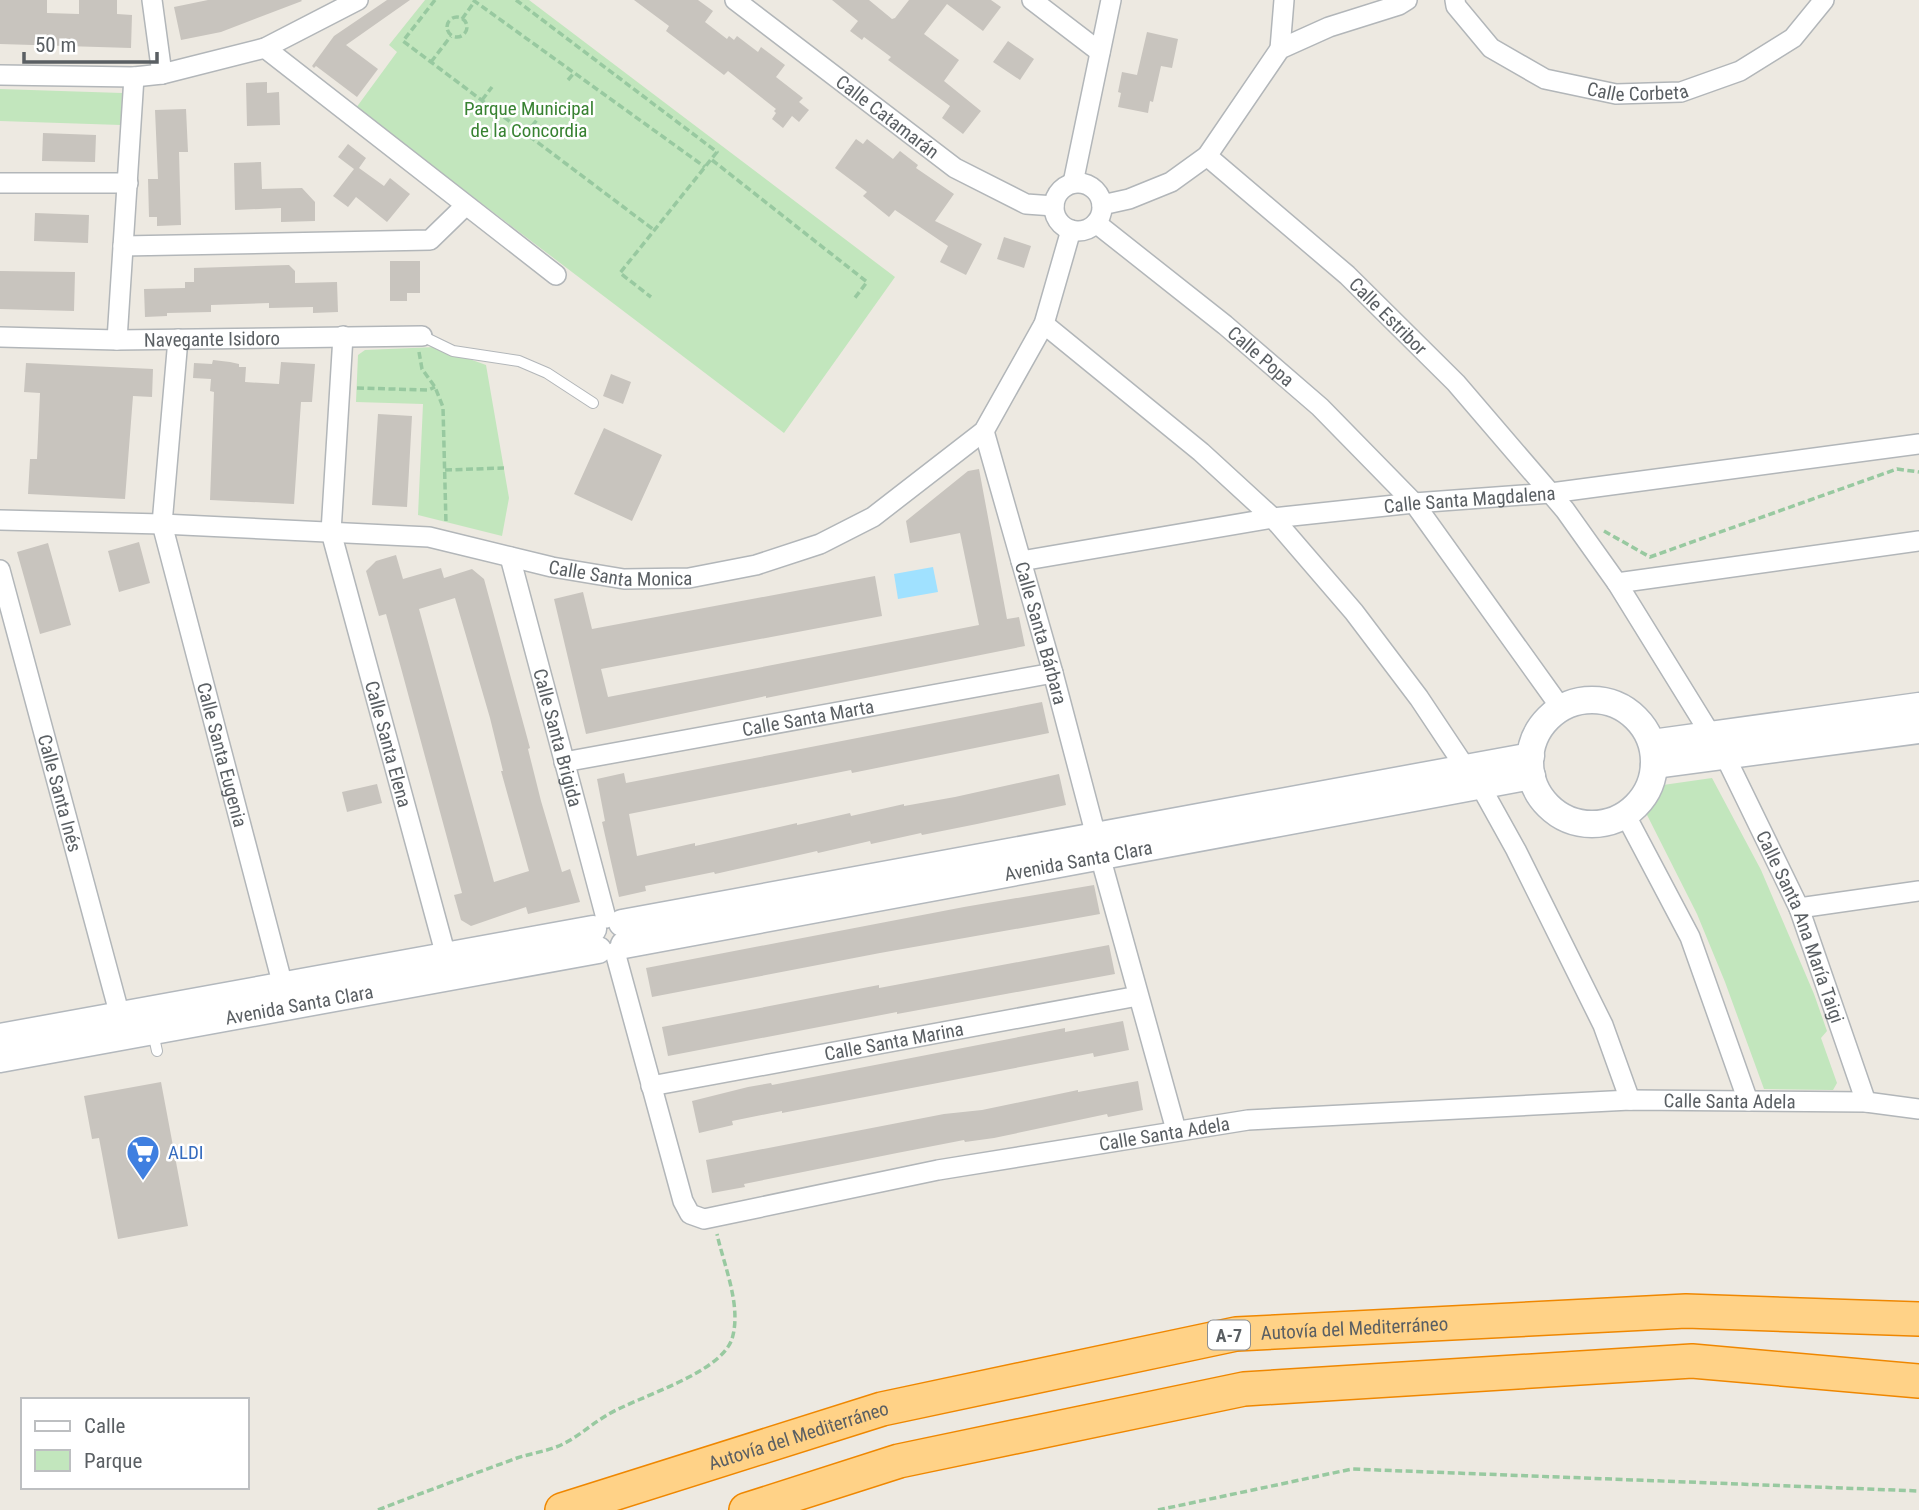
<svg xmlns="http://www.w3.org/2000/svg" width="1919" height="1510" viewBox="0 0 1919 1510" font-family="'Roboto Condensed',sans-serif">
<rect width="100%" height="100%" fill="#ede9e1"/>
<path fill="#c2e6bd" d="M 425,0 L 529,0 L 895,277 L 784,433 L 356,108 L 397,52 L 389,45 Z
M 0,89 L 122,93 L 121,125 L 0,121 Z
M 436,347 L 486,365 L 509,498 L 502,536 L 418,515 L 423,404 L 356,402 L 358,355 L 365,350 Z
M 1712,778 L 1761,870 L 1814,994 L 1827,1031 L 1821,1038 L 1837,1083 L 1833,1090 L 1764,1089 L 1725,982 L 1697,914 L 1645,811 L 1656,786 Z"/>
<path fill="#a0e1ff" d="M 933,567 L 938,592 L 898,599 L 894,574 Z"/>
<path fill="#c8c4be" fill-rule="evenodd" d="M 0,0 L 47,0 L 47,13 L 79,14 L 79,0 L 117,0 L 117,14 L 132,15 L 131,48 L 0,44 Z
M 208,0 L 301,0 L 302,1 L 221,32 L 181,40 L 174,7 Z
M 387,0 L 410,0 L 346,45 L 378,69 L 357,97 L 316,66 L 314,68 L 312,66 L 334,36 Z
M 634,0 L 698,0 L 713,11 L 705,22 L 727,39 L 729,36 L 734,40 L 737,36 L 758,52 L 761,47 L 785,65 L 776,77 L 803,98 L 799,102 L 809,110 L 799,122 L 792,116 L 783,128 L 772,119 L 776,113 L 774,111 L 776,109 L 728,71 L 724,75 L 666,31 L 669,26 Z
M 832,0 L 869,0 L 892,19 L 895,18 L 909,0 L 991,0 L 1001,7 L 983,31 L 947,4 L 924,34 L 959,60 L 944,81 L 981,111 L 963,134 L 942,118 L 950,106 L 888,60 L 891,57 L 864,37 L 862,40 L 850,31 L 858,21 Z
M 1147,32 L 1178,39 L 1172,68 L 1161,66 L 1153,102 L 1150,101 L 1148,113 L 1118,107 L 1121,93 L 1118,92 L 1122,72 L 1137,75 Z
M 1008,41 L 1034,59 L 1020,80 L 993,62 Z
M 267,82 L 267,93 L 279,92 L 280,125 L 247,126 L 246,83 Z
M 186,109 L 188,152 L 179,152 L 181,225 L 157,226 L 157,217 L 149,217 L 148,179 L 158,179 L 155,110 Z
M 43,133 L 96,135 L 95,162 L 42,161 Z
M 856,139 L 863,144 L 867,139 L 893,159 L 900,151 L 918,165 L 916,168 L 954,194 L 935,221 L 982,244 L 966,275 L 940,262 L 948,246 L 895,210 L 889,217 L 863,196 L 867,192 L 835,168 Z
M 348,144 L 366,158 L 359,168 L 384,186 L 390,178 L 410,194 L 387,222 L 356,197 L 348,207 L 333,196 L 354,169 L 338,157 Z
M 261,162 L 262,189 L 302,188 L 315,202 L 315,221 L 281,222 L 281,208 L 235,210 L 234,163 Z
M 35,213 L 89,215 L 88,243 L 34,241 Z
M 1004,237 L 1031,246 L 1024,268 L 997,259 Z
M 390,261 L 420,261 L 420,293 L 407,293 L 407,301 L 390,301 Z
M 289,265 L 295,271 L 295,283 L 337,282 L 338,312 L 313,313 L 313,307 L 269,308 L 269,303 L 211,305 L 211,312 L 167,313 L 167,316 L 145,317 L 144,289 L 185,288 L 185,282 L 194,282 L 194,268 Z
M 0,271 L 75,272 L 74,311 L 0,309 Z
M 213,360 L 230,362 L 239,364 L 239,367 L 246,367 L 245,382 L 279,384 L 281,362 L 315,364 L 312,402 L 301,402 L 294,504 L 210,500 L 214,392 L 210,391 L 211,379 L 193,378 L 194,363 L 212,364 Z
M 26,363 L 153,369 L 152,397 L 133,396 L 125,499 L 28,494 L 30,459 L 37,459 L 40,393 L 24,392 Z
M 611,374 L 631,382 L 623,404 L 603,396 Z
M 378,414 L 412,416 L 407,507 L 372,505 Z
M 604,428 L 662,455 L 632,521 L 574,494 Z
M 979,469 L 1007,619 L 1019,617 L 1025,646 L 766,698 L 766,696 L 586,734 L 554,599 L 583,592 L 592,629 L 875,576 L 882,616 L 601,669 L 608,697 L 979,625 L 960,533 L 910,543 L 906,521 L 968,471 Z
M 139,542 L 150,583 L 119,592 L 108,551 Z
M 48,543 L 71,625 L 40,634 L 17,552 Z
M 396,555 L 403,579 L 441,568 L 444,578 L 472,569 L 484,579 L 530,748 L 528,749 L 541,801 L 562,872 L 570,869 L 580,902 L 528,914 L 526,907 L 471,926 L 461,920 L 454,895 L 462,893 L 401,668 L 386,614 L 379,616 L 366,571 L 376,561 ZM 455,598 L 490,718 L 503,771 L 501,771 L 529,871 L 494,882 L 419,609 Z
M 1042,702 L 1049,733 L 852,773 L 851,770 L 629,814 L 637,856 L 695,843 L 695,846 L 797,823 L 797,825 L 850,813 L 851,816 L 904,804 L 904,806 L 955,797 L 1059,774 L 1066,805 L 977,824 L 922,835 L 921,833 L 871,844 L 870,841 L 818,853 L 817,851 L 715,874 L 714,872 L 645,886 L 646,891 L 619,897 L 602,822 L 605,821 L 597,779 L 624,773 L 626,783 Z
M 377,784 L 382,803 L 347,812 L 342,792 Z
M 1094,885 L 1100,914 L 880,953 L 652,997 L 646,968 L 964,907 Z
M 1109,945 L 1115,974 L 897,1014 L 897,1012 L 668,1056 L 662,1027 L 816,997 L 879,985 L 879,988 Z
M 1123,1021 L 1129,1050 L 1094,1057 L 1093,1053 L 782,1113 L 782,1111 L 732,1121 L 733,1125 L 699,1133 L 692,1101 L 748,1087 L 771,1083 L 772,1085 L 1065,1028 L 1065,1032 Z
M 1138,1081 L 1143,1110 L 1108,1117 L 1107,1114 L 994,1138 L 965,1142 L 964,1140 L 897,1153 L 744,1184 L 745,1187 L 712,1193 L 706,1160 L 944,1114 L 982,1110 L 1078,1090 L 1078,1092 Z
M 161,1082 L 188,1226 L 118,1239 L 99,1138 L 92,1139 L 84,1096 Z"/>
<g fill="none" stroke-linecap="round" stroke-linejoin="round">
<defs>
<path id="lane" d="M 422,336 L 453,351 L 519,361 L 547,373 L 593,403
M 153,1033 L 157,1051"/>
<g id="street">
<path d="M 152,0 L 162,74"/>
<path id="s1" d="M 735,0 L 955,168 L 1026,204 L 1054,206"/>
<path d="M 1032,0 L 1100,52"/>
<path id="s2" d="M 1455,0 L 1456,6 L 1491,48 L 1545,79 L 1616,94 L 1681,92 L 1740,71 L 1793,38 L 1824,0"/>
<path d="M 265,48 L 556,275"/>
<path d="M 1280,49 L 1284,0"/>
<path d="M 0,75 L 134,77 L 162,74 L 265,48 L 358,0"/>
<path id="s3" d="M 1207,156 L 1347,275 L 1456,383 L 1565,510 L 1617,583 L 1711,735"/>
<path d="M 0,183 L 128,183"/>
<path d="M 1073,183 L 1111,0"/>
<circle cx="1078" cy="207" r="24"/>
<path d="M 1102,205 L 1129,199 L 1171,182 L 1207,156 L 1280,49 L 1329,27 L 1399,5 L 1407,0"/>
<path id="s4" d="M 1096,223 L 1225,325 L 1320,407 L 1414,503 L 1561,708"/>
<path d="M 123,246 L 430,240 L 465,206"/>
<path d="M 1044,324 L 1201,452 L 1273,518 L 1354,612 L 1419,698 L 1465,767"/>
<path id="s5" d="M 343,336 L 331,532 L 446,956"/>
<path id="s6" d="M 0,337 L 117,340 L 422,336"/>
<path id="s7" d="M 178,339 L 162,524 L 283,986"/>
<path d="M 117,340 L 134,77"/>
<path id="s8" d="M 984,431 L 1053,673 L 1096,836"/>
<path id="s9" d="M 0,520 L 162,524 L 429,537 L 552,567 L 624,579 L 689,578 L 756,565 L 820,544 L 873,517 L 984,431 L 1044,324 L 1071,230"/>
<path id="s10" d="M 510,557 L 606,918"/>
<path id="s11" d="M 1021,561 L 1273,518 L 1414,503 L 1551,493 L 1919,444"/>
<path id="s12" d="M 0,570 L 120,1016"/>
<path d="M 1617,583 L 1919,541"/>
<path id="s13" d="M 1725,756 L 1799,908 L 1866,1102"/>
<path id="s14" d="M 564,762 L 1053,673"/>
<path d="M 1481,787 L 1516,850 L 1603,1025 L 1630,1100"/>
<path d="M 1625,814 L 1690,937 L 1748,1101"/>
<path d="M 1100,856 L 1176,1130"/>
<path d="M 1799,908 L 1919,891"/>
<path id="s15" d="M 615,952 L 683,1201 L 690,1214 L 704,1219 L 938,1170 L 1248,1120 L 1630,1100 L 1866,1102 L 1919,1109"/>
<path id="s16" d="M 651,1086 L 1138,996"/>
</g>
<g id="secondary">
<circle cx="1592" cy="762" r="62"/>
<path d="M 1652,743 L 1919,706"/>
<path d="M 1654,765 L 1919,730"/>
<path d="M 622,923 L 1531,756"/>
<path id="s17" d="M 624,945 L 1532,776"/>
<path d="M 0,1037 L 593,929"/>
<path id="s18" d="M 0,1059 L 598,950"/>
</g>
<g id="highway">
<path id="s19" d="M 562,1510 L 882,1409 L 1236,1334 L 1686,1311 L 1919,1319"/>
<path d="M 746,1510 L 899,1461 L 1244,1389 L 1692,1361 L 1919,1381"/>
</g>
</defs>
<use href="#lane" stroke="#b2b6b9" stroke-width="12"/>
<use href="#street" stroke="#b2b6b9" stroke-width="22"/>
<use href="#secondary" stroke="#b3b8bd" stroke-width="29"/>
<use href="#highway" stroke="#ef8700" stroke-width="36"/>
<path stroke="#98c9a0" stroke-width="3.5" stroke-dasharray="7 3.5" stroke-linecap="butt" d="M 435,0 L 403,41 L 654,230
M 473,0 L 705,167
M 516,0 L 717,152 L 620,273 L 651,297
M447 27a10 10 0 1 1 20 0a10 10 0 1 1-20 0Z
M 462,19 L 475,1
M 431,62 L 451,36
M 568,80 L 574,73
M 482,100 L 492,87
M 525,134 L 537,120
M 712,160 L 867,282 L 854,299
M 419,352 L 422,369 L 435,387 L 443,407 L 446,524
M 357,388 L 428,390 L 435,387
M 445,470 L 504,468
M 1604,531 L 1650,557 L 1897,469 L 1919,472
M 378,1510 C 424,1492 471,1475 517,1458 C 532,1453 549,1451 563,1444 C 579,1436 592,1424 607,1415 C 639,1396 720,1374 732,1339 C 742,1306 724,1266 717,1234
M 1158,1510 L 1352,1469 L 1919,1491"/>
<use href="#lane" stroke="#fff" stroke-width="10"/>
<use href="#street" stroke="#fff" stroke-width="19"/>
<use href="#secondary" stroke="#fff" stroke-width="26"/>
<use href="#highway" stroke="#ffd287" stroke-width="33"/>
</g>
<defs>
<symbol id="supermarket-pin" viewBox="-11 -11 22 30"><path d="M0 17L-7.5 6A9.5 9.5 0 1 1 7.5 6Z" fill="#3f7fe0" stroke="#fff"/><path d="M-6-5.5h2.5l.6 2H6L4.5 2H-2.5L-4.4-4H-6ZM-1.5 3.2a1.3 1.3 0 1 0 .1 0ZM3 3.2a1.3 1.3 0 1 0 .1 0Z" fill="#fff"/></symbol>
</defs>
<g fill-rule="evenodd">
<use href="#supermarket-pin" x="124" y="1133" width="38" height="52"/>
</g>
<g text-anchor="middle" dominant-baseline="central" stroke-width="5" stroke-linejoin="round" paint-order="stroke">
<rect fill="#fff" stroke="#8c8f92" stroke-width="2" x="1208" y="1320.5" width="42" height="29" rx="5"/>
<g font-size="18" font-weight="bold" fill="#5a5f63">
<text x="1229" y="1335">A-7</text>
</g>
<g font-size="19" fill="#5a5f63" stroke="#fff">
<text stroke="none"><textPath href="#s2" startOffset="217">Calle Corbeta</textPath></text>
<text stroke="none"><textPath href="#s1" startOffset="192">Calle Catamarán</textPath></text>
<text stroke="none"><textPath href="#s3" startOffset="242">Calle Estribor</textPath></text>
<text stroke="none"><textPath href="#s6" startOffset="212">Navegante Isidoro</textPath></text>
<text stroke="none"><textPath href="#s4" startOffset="212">Calle Popa</textPath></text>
<text stroke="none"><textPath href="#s11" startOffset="453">Calle Santa Magdalena</textPath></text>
<text stroke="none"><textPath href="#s9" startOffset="625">Calle Santa Monica</textPath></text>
<text stroke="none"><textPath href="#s8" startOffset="210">Calle Santa Bárbara</textPath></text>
<text stroke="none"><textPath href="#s14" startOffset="248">Calle Santa Marta</textPath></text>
<text stroke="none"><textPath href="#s10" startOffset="187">Calle Santa Brigida</textPath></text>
<text stroke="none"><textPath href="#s5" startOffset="416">Calle Santa Elena</textPath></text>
<text stroke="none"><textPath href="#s7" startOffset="424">Calle Santa Eugenia</textPath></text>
<text stroke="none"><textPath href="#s12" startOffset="231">Calle Santa Inés</textPath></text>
<text stroke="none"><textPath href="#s17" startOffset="462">Avenida Santa Clara</textPath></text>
<text stroke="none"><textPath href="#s13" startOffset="187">Calle Santa Ana María Taigi</textPath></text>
<text stroke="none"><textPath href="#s18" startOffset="304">Avenida Santa Clara</textPath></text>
<text stroke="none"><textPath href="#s16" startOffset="247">Calle Santa Marina</textPath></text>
<text stroke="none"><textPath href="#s15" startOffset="1323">Calle Santa Adela</textPath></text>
<text stroke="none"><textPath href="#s15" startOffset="756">Calle Santa Adela</textPath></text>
<text stroke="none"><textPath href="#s19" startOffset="816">Autovía del Mediterráneo</textPath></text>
<text stroke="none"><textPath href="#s19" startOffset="248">Autovía del Mediterráneo</textPath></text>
</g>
<g font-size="19" fill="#388232" stroke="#fff">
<text x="529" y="108">Parque Municipal<tspan x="529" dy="22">de la Concordia</tspan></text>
</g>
<g font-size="19" fill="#366cbe" stroke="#fff" text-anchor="start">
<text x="168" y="1152">ALDI</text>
</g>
</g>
<rect x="21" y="1398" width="228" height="91" fill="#ffffff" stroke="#bdbfc1" stroke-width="2"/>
<rect x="35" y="1421" width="35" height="10" fill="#ffffff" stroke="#bdbfc1" stroke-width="2"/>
<text x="84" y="1433" font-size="21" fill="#5a5f63">Calle</text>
<rect x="35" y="1450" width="35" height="21" fill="#c2e6bd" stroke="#bdbfc1" stroke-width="2"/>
<text x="84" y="1468" font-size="21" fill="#5a5f63">Parque</text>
<path d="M24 52v10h133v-10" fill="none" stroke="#5a5f63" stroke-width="3.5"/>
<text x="35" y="52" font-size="21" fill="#5a5f63" stroke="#ffffff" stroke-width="5" paint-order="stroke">50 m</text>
</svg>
